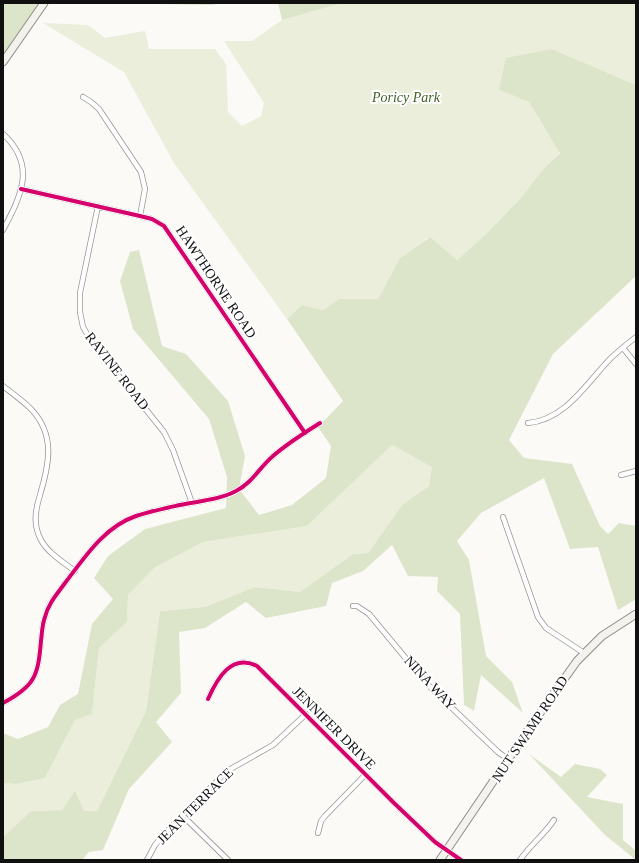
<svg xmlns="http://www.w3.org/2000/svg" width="639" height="863" viewBox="0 0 639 863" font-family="'Times New Roman',serif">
<rect width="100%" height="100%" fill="#fcfaf7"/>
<path fill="#eaeeda" d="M 342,3 L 636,3 L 636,85 L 552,49 L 499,90 L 529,102 L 560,152 L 545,167 L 520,199 L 484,236 L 457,260 L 429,237 L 400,258 L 378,299 L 339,299 L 323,310 L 302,305 L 287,319 L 174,163 L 124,72 L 43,23 L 88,25 L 105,38 L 145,31 L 149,49 L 215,49 L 226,64 L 228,112 L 242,126 L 261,116 L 264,103 L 224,41 L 252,41 L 282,20 Z
M 392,445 L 433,467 L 429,486 L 403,504 L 368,553 L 353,554 L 300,592 L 255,587 L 203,607 L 160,611 L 146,711 L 97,811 L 84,811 L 75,792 L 62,810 L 31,811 L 3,837 L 3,783 L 17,784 L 45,778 L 75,720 L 92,713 L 99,648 L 127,622 L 128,595 L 154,568 L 203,542 L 307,526 Z"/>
<path fill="#dce5c9" d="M 3,3 L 43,3 L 3,59 Z
M 104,3 L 223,3 L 211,5 Z
M 278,3 L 342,3 L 282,20 Z
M 552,49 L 636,85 L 636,276 L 553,354 L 509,440 L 524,458 L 572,464 L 600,526 L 608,534 L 619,523 L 636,526 L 636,599 L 618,610 L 598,547 L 570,549 L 544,478 L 481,513 L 457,541 L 469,560 L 486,656 L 512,682 L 523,713 L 481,675 L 474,711 L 464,705 L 460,614 L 437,591 L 438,577 L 408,576 L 392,545 L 363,571 L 332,583 L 326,606 L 266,618 L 246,602 L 205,628 L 179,632 L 181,693 L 156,722 L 172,742 L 129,789 L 103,850 L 89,852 L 82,860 L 3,860 L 3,837 L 31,811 L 62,810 L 75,791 L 84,811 L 97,811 L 146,711 L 160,611 L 204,607 L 255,587 L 300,592 L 353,554 L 368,553 L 403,504 L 429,486 L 432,467 L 392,445 L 307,526 L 203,542 L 154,568 L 128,595 L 127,622 L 99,648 L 92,714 L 75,720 L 45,778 L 17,784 L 3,783 L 3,733 L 18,739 L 48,727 L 60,705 L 78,694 L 92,624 L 113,599 L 94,578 L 108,556 L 145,529 L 226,508 L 227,477 L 209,419 L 133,329 L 120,281 L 130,252 L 139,250 L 162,346 L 186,354 L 228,401 L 245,456 L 239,489 L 259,515 L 292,505 L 326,478 L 331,446 L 318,427 L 343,401 L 287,319 L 302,305 L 323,310 L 339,299 L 378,299 L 400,258 L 430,237 L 457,260 L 484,236 L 520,199 L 545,167 L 560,153 L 529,102 L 499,90 L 506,58 Z
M 529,754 L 561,777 L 575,764 L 600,769 L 607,775 L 587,797 L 623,804 L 623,840 L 636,851 L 636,860 L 605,835 Z"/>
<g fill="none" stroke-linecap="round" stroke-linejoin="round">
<defs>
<path id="street" d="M 83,97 L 91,102 L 99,109 L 141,172 L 145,189 L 140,216
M 3,134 C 37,165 21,196 3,230
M 21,189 L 140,216 L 152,219 L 164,226 L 305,433
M 98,206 L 80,293 L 80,312 L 83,327 L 93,344 L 164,432 L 173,450 L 192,503
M 623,348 L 636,364
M 3,386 C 12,393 23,401 31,409 C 56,435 49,465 40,495 C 35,511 33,525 41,540 C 48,553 63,562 75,571
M 528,423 C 565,420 586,384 610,359 C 618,351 627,344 636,337
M 621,475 L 636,471
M 503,517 L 538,617 L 546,628 L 584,653
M 353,606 L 357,606 L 369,614 L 428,685 L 498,752 L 509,760
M 208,699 C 217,679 231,653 257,666 L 394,803 L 435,842 L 461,860
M 3,703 C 35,686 38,676 41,641 C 42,633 42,625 45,617 C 48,604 57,594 65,583 C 85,557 104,527 136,516 C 151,511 166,508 180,505 C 199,501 219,500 236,491 C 252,483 260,467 273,456 C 288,443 304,433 320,423
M 182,815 L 228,860
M 318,833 L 321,821 L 325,816 L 365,775
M 147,860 L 155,845 L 163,835 L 227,771 L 273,745 L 306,714
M 520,860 C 530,845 544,835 554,820"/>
<path id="secondary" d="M 3,62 L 44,3
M 440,860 L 530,727 L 577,661 L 602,636 L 636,614"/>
</defs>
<use href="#street" stroke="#969594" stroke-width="6"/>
<use href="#secondary" stroke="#8d8c8b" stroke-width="9"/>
<use href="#street" stroke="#fffefe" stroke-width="4.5"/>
<use href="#secondary" stroke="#f4f2ed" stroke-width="7"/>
<defs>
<path id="cycleway" d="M 21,189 L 140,216 L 152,219 L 164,226 L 305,433
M 208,699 C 217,679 231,653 257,666 L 394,803 L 435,842 L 461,860
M 3,703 C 35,686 38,676 41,641 C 42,633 42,625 45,617 C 48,604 57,594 65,583 C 85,557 104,527 136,516 C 151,511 166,508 180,505 C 199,501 219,500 236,491 C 252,483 260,467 273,456 C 288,443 304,433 320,423"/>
</defs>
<use href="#cycleway" stroke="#fff" stroke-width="6"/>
<use href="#cycleway" stroke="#d6006c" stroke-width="4"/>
</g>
<g text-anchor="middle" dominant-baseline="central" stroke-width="4" stroke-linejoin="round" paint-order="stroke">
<g font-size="14" font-style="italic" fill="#3e6128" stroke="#fff">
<text x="406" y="97">Poricy Park</text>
</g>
<g font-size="14" fill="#101010" stroke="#fff">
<text transform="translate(216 282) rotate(56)">HAWTHORNE ROAD</text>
<text transform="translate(117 371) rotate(52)">RAVINE ROAD</text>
<text transform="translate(430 683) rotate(47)">NINA WAY</text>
<text transform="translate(334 728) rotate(45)">JENNIFER DRIVE</text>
<text transform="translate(530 729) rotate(-56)">NUT SWAMP ROAD</text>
<text transform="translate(195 806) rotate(-45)">JEAN TERRACE</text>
</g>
</g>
<rect width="639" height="863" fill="none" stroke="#101010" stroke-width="8"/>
</svg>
